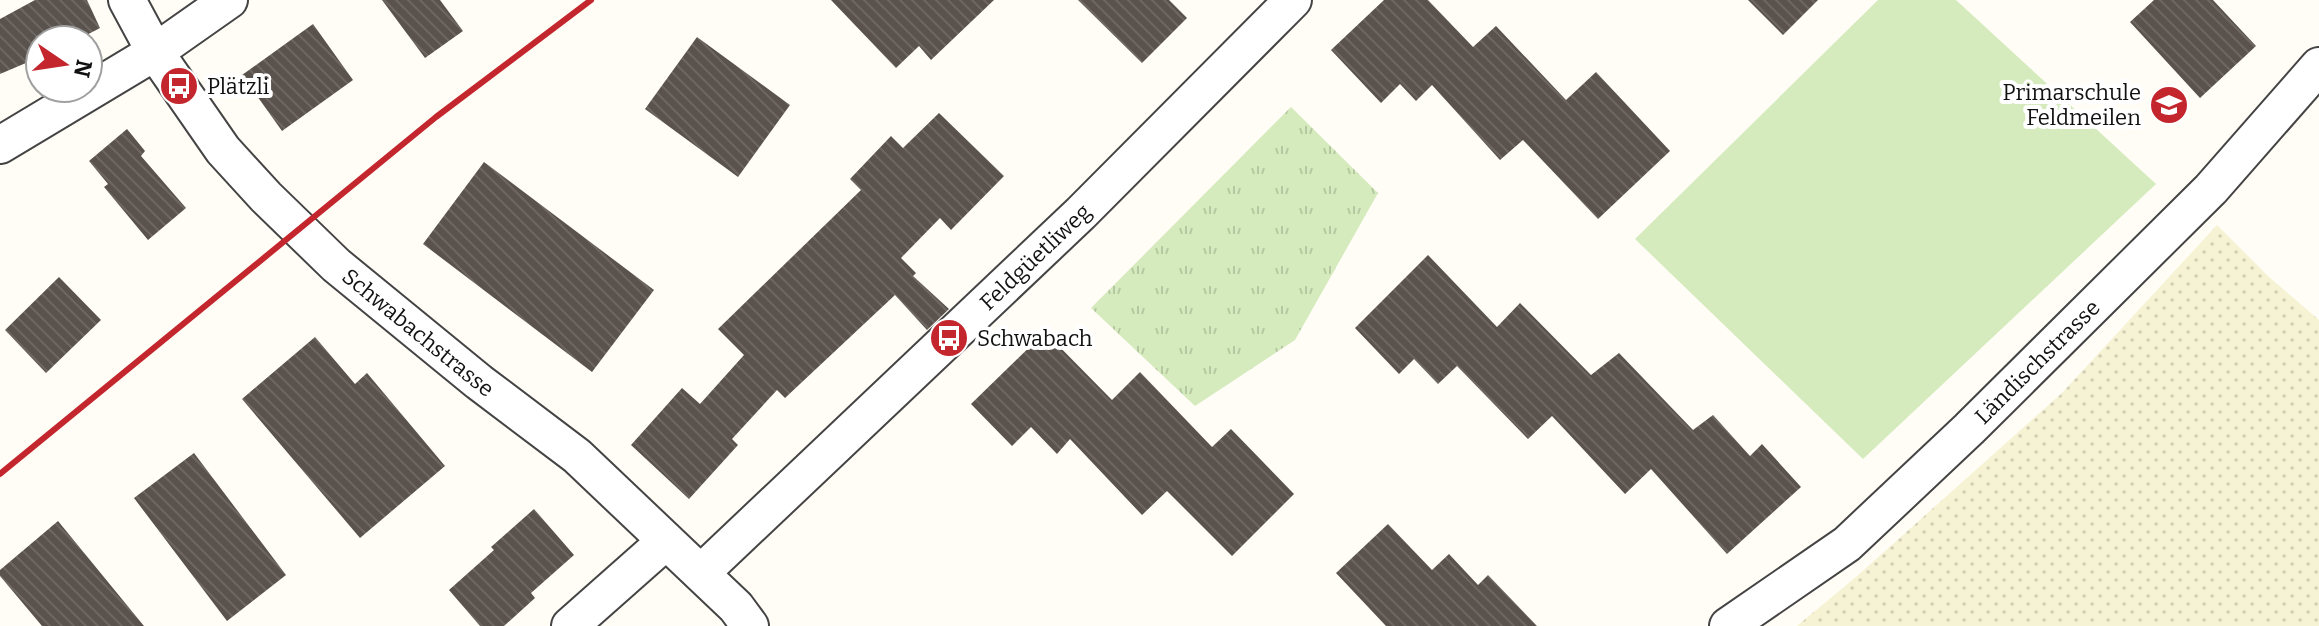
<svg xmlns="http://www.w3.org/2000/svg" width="2319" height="626" viewBox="0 0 2319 626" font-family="Bitter,serif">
<defs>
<pattern id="farmland-dots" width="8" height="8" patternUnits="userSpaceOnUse" patternTransform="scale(2)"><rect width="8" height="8" fill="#f6f3d4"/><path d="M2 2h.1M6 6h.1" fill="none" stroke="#d2cfb5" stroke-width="1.8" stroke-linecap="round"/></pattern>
<pattern id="park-tufts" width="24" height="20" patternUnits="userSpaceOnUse" patternTransform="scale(2)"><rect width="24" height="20" fill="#d5ebbd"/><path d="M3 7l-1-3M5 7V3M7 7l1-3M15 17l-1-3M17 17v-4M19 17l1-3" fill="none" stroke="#b6c8a1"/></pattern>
<pattern id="building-back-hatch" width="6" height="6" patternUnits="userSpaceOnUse" patternTransform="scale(2)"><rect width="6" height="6" fill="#5a524d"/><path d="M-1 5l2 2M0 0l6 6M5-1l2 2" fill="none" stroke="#6d6662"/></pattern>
</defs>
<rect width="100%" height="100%" fill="#fffdf5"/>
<path fill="url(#farmland-dots)" d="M 2217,225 L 2269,277 L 2319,320 L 2319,626 L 1797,626 L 1856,577 L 2062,393 Z"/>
<path fill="#d5ebbd" d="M 1878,0 L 1956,0 L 2156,184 L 1863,459 L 1635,239 Z"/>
<path fill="url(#park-tufts)" d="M 1291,107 L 1378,193 L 1295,340 L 1195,406 L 1091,308 Z"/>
<path fill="url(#building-back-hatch)" d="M 35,0 L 87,0 L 100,28 L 77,40 L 40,40 L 40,57 L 0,74 L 0,19 Z
M 382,0 L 440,0 L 463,31 L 425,58 Z
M 831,0 L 994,0 L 931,60 L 919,46 L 896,68 Z
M 1078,0 L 1169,0 L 1187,18 L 1142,63 Z
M 1384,0 L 1428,0 L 1473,47 L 1496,26 L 1566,100 L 1596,72 L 1670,151 L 1598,219 L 1523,140 L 1500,160 L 1432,85 L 1416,101 L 1400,84 L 1381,103 L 1331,50 Z
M 1748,0 L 1818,0 L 1783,35 Z
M 2154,0 L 2213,0 L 2256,46 L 2200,98 L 2130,22 Z
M 313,24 L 353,80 L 282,131 L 242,75 Z
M 697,37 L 790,105 L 738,177 L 645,109 Z
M 939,113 L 1004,176 L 951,230 L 940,218 L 901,258 L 916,273 L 913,276 L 949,309 L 927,330 L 895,295 L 785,398 L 777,390 L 732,439 L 738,445 L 689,499 L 631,445 L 682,388 L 700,404 L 744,355 L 718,329 L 861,190 L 850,179 L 891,136 L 903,148 Z
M 127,129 L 145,151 L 141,156 L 186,208 L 148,240 L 104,187 L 108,184 L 89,161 Z
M 484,162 L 654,290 L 592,372 L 423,244 Z
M 1428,255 L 1497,327 L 1520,303 L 1591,375 L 1619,353 L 1693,430 L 1713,415 L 1750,456 L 1762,444 L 1801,487 L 1727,554 L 1651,469 L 1625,494 L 1552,416 L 1528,439 L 1457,366 L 1438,384 L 1414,359 L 1399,374 L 1355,328 Z
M 59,277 L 101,320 L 46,373 L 5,330 Z
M 1045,332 L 1112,400 L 1140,372 L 1212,447 L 1231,429 L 1294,494 L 1232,556 L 1167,491 L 1142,515 L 1070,439 L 1057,454 L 1031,427 L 1012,446 L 971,404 Z
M 315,337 L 355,384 L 367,373 L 445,466 L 360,538 L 242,399 Z
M 194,453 L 286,575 L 227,621 L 134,498 Z
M 534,509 L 574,555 L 531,593 L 535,598 L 504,626 L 480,626 L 449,590 L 494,550 L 491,547 Z
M 58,521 L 144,626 L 42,626 L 0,576 L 0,570 Z
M 1388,524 L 1432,570 L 1449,554 L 1478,585 L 1488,575 L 1537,626 L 1386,626 L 1336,573 Z"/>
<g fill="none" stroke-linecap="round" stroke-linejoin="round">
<defs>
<g id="street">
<path id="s1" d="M 127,0 L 155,52 L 223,150 L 266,197 L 336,265 L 479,382 L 577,456 L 736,607 L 750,626"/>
<path d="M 0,145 L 155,52 L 229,0"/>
<path id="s2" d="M 701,573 L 1081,213 L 1293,0"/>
<path d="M 570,626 L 666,541"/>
<path id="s3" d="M 1728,626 L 1847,544 L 1969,429 L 2211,189 L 2319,66"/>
</g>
</defs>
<use href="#street" stroke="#444" stroke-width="40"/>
<use href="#street" stroke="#fff" stroke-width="36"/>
<path stroke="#c4262e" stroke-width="6" d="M 0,474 L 436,117 L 591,0"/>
</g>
<defs>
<symbol id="bus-disc" viewBox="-11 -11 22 22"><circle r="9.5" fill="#c4262e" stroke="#fff"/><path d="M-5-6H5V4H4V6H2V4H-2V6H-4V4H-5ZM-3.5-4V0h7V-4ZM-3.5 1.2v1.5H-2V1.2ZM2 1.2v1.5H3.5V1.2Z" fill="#fff"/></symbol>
<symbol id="school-disc" viewBox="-11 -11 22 22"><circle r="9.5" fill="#c4262e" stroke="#fff"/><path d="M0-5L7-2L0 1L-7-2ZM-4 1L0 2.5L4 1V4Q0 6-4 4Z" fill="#fff"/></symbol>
</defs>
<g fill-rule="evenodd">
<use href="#bus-disc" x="157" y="64" width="44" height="44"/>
<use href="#school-disc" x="2147" y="83" width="44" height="44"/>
<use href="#bus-disc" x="927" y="316" width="44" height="44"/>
</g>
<g text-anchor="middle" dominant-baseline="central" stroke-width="8" stroke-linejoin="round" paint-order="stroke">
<g font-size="22" fill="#111" stroke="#fff" text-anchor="start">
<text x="207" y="86">Plätzli</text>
<text x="2141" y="92" text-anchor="end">Primarschule<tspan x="2141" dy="25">Feldmeilen</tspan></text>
<text x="977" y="338">Schwabach</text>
</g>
<g font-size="22" fill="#111" stroke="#fff">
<text stroke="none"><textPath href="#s2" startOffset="460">Feldgüetliweg</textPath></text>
<text stroke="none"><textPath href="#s1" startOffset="446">Schwabachstrasse</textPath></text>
<text stroke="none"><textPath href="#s3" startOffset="408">Ländischstrasse</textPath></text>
</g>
</g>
<g transform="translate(64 64) rotate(103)"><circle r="38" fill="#ffffff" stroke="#a0a0a0" stroke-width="2"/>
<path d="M0-6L14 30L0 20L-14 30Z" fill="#c4262e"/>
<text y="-12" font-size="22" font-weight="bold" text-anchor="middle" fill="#111111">N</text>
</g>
</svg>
